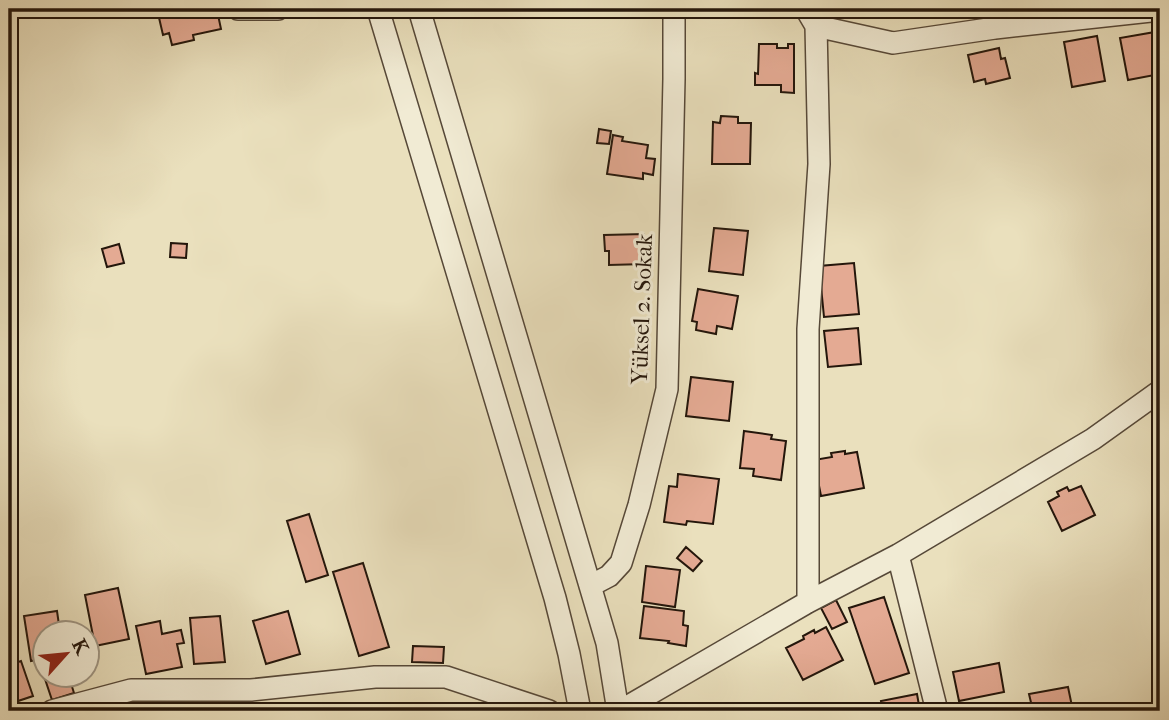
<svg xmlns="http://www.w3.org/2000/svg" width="1169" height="720" viewBox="0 0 1169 720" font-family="'IM FELL French Canon',serif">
<rect width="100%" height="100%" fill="#eae0bd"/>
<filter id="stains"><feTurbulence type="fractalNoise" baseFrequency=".00286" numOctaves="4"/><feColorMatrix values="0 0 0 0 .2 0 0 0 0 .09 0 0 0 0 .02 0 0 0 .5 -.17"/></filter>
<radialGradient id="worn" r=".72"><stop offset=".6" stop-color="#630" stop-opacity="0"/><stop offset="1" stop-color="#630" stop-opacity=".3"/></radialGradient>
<path fill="#e4aa93" stroke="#24160b" stroke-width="2" d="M 157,9 L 217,10 L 221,29 L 193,35 L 194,40 L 172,45 L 169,33 L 163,35 Z
M 1155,32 L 1160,61 L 1160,74 L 1128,80 L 1120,38 Z
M 1097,36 L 1105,81 L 1072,87 L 1064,42 Z
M 759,44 L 777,44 L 777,48 L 788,48 L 788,44 L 794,44 L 794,93 L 781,92 L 781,85 L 755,85 L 755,73 L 758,74 Z
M 999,48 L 1001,59 L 1005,58 L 1010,78 L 986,84 L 985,79 L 974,82 L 968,55 Z
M 721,116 L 738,117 L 738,123 L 751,123 L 750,164 L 712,164 L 713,122 L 720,123 Z
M 599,129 L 611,131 L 609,144 L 597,143 Z
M 613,135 L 623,137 L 622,141 L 648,145 L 646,158 L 655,159 L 653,175 L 643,173 L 643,179 L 607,174 Z
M 714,228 L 748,231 L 743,275 L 709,271 Z
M 644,234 L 645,264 L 609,265 L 609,251 L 605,251 L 604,235 Z
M 171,243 L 187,244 L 186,258 L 170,257 Z
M 119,244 L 124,263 L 107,267 L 102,249 Z
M 854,263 L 859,314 L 824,317 L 819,266 Z
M 698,289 L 738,296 L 732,329 L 717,326 L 716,334 L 696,330 L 697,322 L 692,321 Z
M 858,328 L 861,364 L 828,367 L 824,331 Z
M 691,377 L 733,382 L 729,421 L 686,416 Z
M 744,431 L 772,435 L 771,439 L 786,441 L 781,480 L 753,476 L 754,469 L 740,468 Z
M 845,451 L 845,454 L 857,452 L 864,488 L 821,496 L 814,460 L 832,457 L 831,453 Z
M 678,474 L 719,479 L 713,524 L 687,521 L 686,525 L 664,522 L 669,486 L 677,487 Z
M 1081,486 L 1095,515 L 1062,531 L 1048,502 L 1059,496 L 1057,492 L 1067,487 L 1069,491 Z
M 309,514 L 328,575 L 306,582 L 287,521 Z
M 686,547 L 702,561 L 693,571 L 677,558 Z
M 363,563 L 389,647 L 359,656 L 333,572 Z
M 646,566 L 680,570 L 675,607 L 642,602 Z
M 118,588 L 129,639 L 95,646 L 85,595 Z
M 884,597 L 909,673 L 875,684 L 849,608 Z
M 836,600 L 847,622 L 832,629 L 821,608 Z
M 644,606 L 684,611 L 683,625 L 688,626 L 686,646 L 668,643 L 669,641 L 640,638 Z
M 57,611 L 60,632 L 46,632 L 46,658 L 31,661 L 24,616 Z
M 288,611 L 300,654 L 266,664 L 253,621 Z
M 220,616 L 225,662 L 194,664 L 190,618 Z
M 160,621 L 162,634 L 181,630 L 184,643 L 177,644 L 182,667 L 146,674 L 136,626 Z
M 826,627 L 843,660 L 803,680 L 786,648 L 804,639 L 803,636 L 814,630 L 815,633 Z
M 413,646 L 444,647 L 443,663 L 412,662 Z
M 21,661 L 33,696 L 9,704 L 9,665 Z
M 999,663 L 1004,692 L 959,701 L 953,672 Z
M 43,673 L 68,674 L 74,693 L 52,700 Z
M 1068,687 L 1073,711 L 1033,711 L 1029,694 Z
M 917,694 L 920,711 L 883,711 L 881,701 Z"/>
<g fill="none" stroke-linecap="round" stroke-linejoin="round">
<defs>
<path id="minor" d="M 238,9 L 278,9
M 378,9 L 555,598 L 569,654 L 580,711
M 419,9 L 607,643 L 618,711
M 806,9 L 816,26 L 893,43 L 995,28 L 1160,10
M 898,555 L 937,711
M 590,586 L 609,576 L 621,563 L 639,505 L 667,389 L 674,79 L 674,9
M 808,602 L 808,329 L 819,164 L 816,26
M 52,711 L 131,690 L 251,690 L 375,677 L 446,677 L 549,711
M 620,711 L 808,602 L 898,555 L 1093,439 L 1160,391"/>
</defs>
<use href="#minor" stroke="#564838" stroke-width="24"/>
<use href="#minor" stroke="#f1ebd4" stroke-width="21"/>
</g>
<g text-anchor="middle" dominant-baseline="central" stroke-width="6" stroke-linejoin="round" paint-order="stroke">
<g font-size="23" fill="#24160b" stroke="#f1ebd4">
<text transform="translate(642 309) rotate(-88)">Yüksel 2. Sokak</text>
</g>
</g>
<rect width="1169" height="720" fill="none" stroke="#eae0bd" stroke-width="35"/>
<rect x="10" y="10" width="1148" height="699" fill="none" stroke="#24160b" stroke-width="3.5"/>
<rect x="18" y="18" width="1134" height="685" fill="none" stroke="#24160b" stroke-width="2"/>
<g transform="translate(66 654) rotate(63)"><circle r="33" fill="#f1ebd4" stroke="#9f9684" stroke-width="2"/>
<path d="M0-5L12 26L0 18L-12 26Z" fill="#8f2418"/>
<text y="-10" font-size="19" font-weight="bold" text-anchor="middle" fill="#24160b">K</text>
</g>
<rect width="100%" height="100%" filter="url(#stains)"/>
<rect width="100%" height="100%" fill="url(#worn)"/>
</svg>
